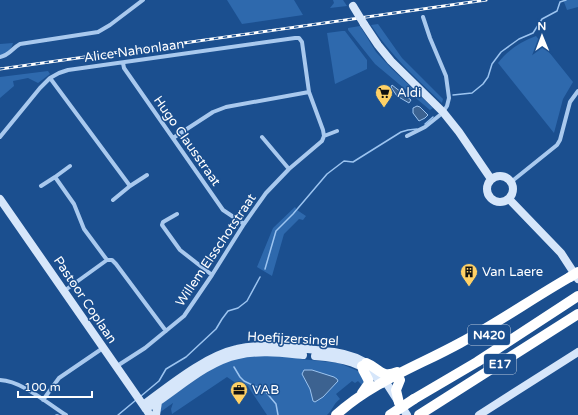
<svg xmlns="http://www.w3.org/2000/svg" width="578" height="415" viewBox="0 0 578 415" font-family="'Varela Round',sans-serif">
<rect width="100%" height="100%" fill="#1b4f8f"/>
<path fill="#2e69ad" d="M 227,0 L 294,0 L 303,15 L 242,24 Z
M 333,0 L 343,0 L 347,6 L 330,8 L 334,3 Z
M 565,0 L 578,0 L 578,7 L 567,10 L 564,2 Z
M 378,24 L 402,58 L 443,99 L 442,103 C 416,78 390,55 371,25 Z
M 360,26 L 376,52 L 392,69 L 433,108 L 430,110 L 375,64 L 348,30 L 348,28 Z
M 342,31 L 345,31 L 367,60 L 367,69 L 335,84 L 327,33 Z
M 536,36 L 573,82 L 563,99 L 554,133 L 498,63 C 508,50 520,42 536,36 Z
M 13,43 C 11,51 7,53 0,56 L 0,44 Z
M 48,71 L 50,74 L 38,83 L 28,78 L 13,81 L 14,86 L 0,98 L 0,77 Z
M 295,207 L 297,210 L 306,216 L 303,220 L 299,219 L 284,234 L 272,276 L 257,267 L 273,228 Z
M 243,356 L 283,356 L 301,359 L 339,363 L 358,371 L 361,374 L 364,381 L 362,385 L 358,381 L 355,383 L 352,381 L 336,394 L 340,399 C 332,405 333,410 327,415 L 267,415 L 247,385 L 243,388 L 227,377 L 172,414 L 171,409 L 173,403 L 159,413 L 158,408 L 163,402 L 217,365 Z"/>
<path fill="#3c6290" stroke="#9cc4f0" d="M 392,85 L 411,100 L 409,103 L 397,96 L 391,87 Z
M 417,106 L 420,107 L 428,115 L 425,118 L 419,121 L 413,113 L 413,108 Z
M 304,370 L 312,370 L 334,377 L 337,379 L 338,381 L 323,397 L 315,402 L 313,401 L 310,389 L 302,374 Z"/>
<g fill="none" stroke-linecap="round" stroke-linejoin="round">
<path stroke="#9cc4f0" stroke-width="1.5" d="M 453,95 L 472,93 L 483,84 L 488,77 L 492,64 L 501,52 L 519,39 L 533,33 L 542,19 L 557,11 L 560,2 L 566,0
M 425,124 L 433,117
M 265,269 L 276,231 L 293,214 L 327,174 L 344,161 L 353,162 L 401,132 L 408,130 L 417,129
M 234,367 L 240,377 L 244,381 L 265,391 L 276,404 L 278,415
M 141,396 L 159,381 L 166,369 L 186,357 L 216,329 L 222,319 L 228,311 L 238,308 L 247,301 L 260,277
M 56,415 L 58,415
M 118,415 L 136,400"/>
<path stroke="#a9c9ee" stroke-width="4" d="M 423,17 L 430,38 L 446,76 L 449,98 L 447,106 L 443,112
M 0,57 C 10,55 11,49 20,44 L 98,32 L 110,25 L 143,0
M 123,63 L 124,68 L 223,210 L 244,224
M 50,78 L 130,186 L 147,175
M 407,136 L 425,127 L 440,115
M 0,137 L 40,88 L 50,78 L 59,73 L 68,70 L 295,38 L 299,38 L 302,42 L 309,92 L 323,130 L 324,136
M 262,137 L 289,169
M 173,138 L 213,112 L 226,107 L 309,92
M 70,166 L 55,177 L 74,204 L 84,229 L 107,260
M 511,182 L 557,145 L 560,140 L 570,102 L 578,91
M 41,186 L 55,177
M 113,200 L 130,186
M 177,214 L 163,222 L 162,225 L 180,250 L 212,275
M 64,291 L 107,260 L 112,260 L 116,264 L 166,331
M 117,366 L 145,348 L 184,316 L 212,275 L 244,224 L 266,193 L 289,169 L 322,141 L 324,136 L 337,131
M 0,380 C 22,381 47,403 66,415
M 43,400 L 59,378 L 103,348"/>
<path stroke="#d6e6fa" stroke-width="8" d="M 364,24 L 378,45 L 391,61 L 443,112 L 459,132 L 491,179
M487 189a13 13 0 1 1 26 0a13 13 0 1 1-26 0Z
M 0,199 L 150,415
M 509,199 L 561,253 L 578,279
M 315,356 C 340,358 366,362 382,384
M 381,377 L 387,384 L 407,415
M 143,405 C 169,386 205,356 237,349 C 265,342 305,349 334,352 C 347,354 360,358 370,366
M 145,408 L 153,405 C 179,388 208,361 238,355 C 259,350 282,353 303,355
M 156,415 L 158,402
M 479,415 L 578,352"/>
<path stroke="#fff" stroke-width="10" d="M 366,363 C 379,368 381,379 397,372
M 362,393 L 369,383 C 368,376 363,373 362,366
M 414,399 L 477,362 L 578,296
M 399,403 L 396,390 L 400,380
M 336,415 C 372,382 418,366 460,343 C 498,323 533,298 570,277
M 419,415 L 578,314"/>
<defs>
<path id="rail" d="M 0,69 L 486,0"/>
</defs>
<use href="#rail" stroke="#fff" stroke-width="3"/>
<use href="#rail" stroke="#1b4f8f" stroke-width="1.5" stroke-dasharray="4.5" stroke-linecap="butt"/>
<path stroke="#d6e6fa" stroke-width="8" d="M 353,6 L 364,24"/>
<path stroke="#fff" stroke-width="10" d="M 570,277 L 578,272
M 390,415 L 414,399"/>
</g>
<defs>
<symbol id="supermarket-pin" viewBox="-11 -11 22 30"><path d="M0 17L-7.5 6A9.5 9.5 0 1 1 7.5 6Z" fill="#ffd166" stroke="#1b4f8f"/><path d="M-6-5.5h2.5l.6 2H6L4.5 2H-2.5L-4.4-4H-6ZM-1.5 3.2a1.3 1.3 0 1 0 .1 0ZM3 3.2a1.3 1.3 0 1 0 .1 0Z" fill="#111"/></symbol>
<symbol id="building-pin" viewBox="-11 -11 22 30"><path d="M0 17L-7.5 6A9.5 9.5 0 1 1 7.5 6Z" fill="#ffd166" stroke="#1b4f8f"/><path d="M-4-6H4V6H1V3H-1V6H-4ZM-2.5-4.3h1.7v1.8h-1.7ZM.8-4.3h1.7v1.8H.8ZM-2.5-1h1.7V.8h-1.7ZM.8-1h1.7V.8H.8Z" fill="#111"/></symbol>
<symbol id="office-pin" viewBox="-11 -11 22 30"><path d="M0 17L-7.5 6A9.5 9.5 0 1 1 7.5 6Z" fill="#ffd166" stroke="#1b4f8f"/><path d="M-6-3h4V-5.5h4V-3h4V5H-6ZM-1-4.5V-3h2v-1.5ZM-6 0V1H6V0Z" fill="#111"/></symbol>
</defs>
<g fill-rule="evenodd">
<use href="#supermarket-pin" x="374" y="83" width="20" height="27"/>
<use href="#building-pin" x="459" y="262" width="20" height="27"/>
<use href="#office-pin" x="229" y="380" width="20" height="27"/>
</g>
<g text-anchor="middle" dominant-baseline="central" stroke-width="3" stroke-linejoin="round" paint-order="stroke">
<g fill="#1b4f8f" stroke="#bbcadd" stroke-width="1">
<rect x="468" y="325" width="42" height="20" rx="3"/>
<rect x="484" y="354" width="32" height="20" rx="3"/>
</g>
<g font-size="12" font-weight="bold" fill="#fff">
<text x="489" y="335">N420</text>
<text x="500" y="364">E17</text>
</g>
<g font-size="13" fill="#fff" stroke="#1b4f8f">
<text transform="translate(134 51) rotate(-8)">Alice Nahonlaan</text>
<text transform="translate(187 141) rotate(55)">Hugo Clausstraat</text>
<text transform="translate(216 250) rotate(-56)">Willem Elsschotstraat</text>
<text transform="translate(85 300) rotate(56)">Pastoor Coplaan</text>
<text transform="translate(293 339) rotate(3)">Hoefijzersingel</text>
</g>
<g font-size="13" fill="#fff" stroke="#1b4f8f" text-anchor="start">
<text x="397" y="93">Aldi</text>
<text x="482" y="272">Van Laere</text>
<text x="252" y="390">VAB</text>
</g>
</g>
<g transform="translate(542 36) rotate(359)" stroke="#1b4f8f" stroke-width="3" paint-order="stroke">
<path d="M0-3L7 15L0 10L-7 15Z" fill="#ffffff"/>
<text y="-6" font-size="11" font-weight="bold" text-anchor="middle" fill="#ffffff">N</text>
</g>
<path d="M18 391v6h74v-6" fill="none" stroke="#ffffff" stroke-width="2"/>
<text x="24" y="391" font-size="12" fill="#ffffff" stroke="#1b4f8f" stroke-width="3" paint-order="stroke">100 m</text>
</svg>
